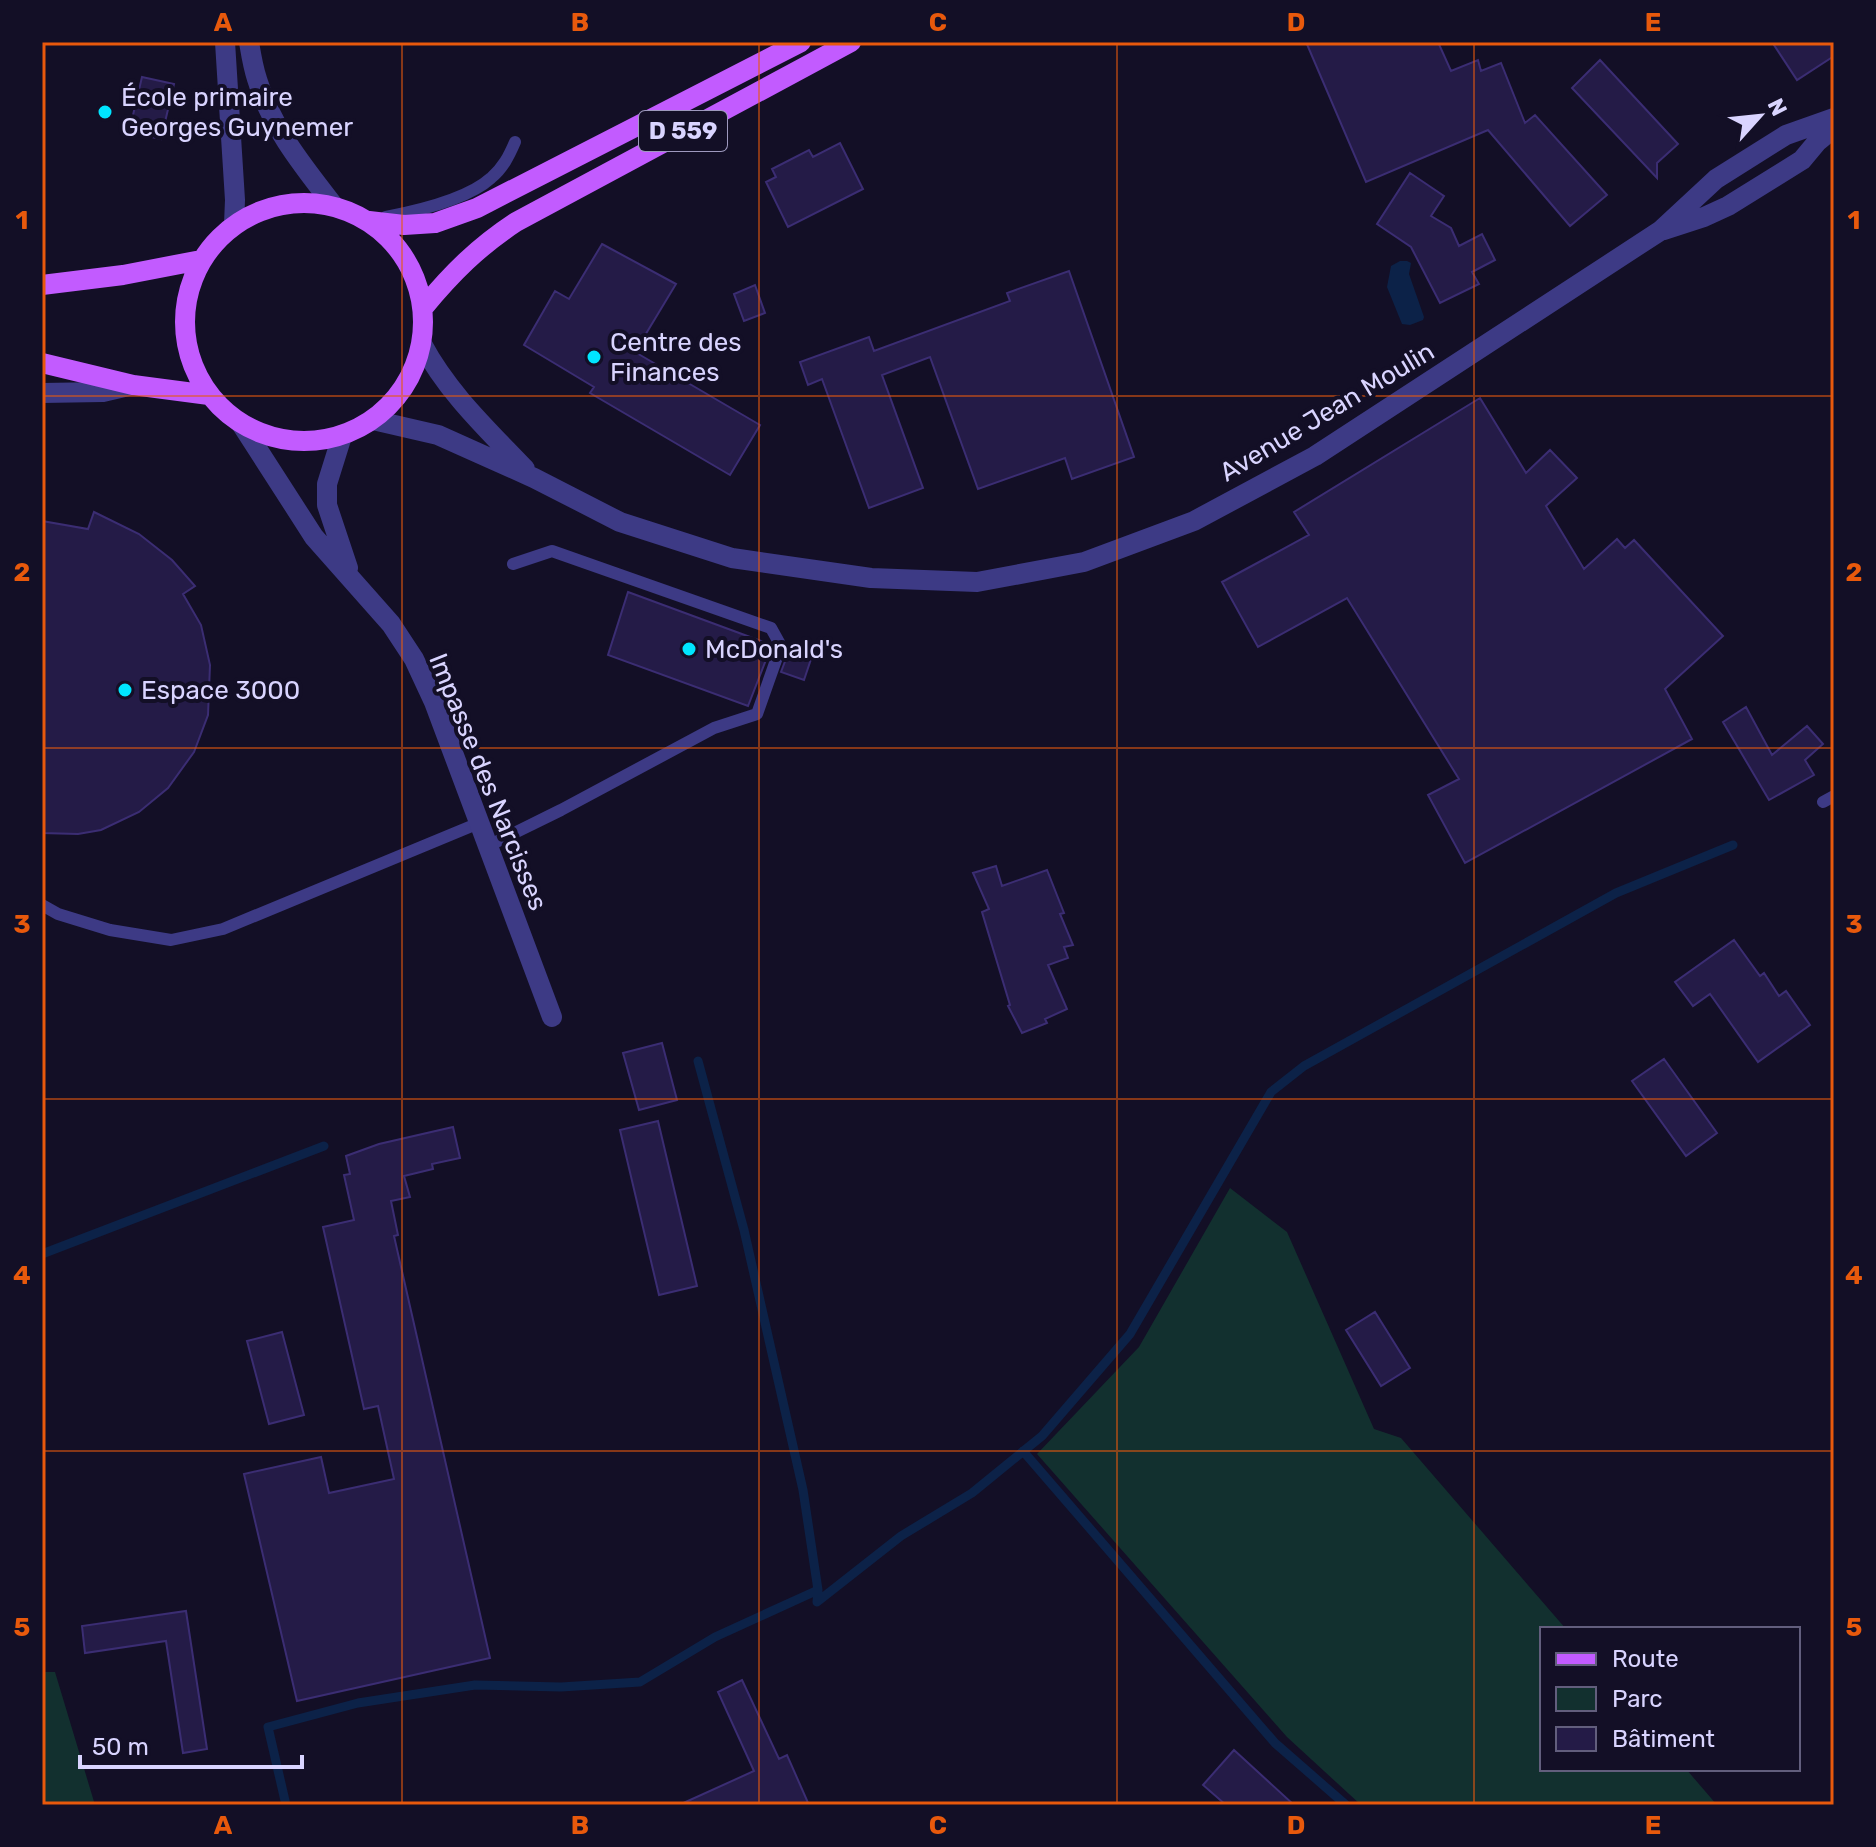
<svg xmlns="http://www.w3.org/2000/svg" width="1876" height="1847" viewBox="0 0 1876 1847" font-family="Rubik,sans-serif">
<rect width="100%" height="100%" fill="#130f26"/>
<path fill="#12302f" d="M 1230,1188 L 1287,1232 L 1374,1429 L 1401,1438 L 1566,1629 L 1542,1629 L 1542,1769 L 1686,1769 L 1717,1805 L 1361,1805 L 1287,1737 L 1037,1454 L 1139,1347 Z
M 42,1672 L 55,1672 L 95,1805 L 42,1805 Z"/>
<path fill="#0c2248" d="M 1400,261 L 1407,261 L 1411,263 L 1409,274 L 1424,317 L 1423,320 L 1410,325 L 1402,324 L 1387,287 L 1391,266 Z"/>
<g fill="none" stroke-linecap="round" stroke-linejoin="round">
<path stroke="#0c2248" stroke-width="9" d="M 698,1061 L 744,1230 L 803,1490 L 818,1590
M 42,1254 L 324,1146
M 1023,1451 L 1275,1743 L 1346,1805
M 286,1805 L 268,1727 L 358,1703 L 475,1685 L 561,1687 L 640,1682 L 715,1637 L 818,1590 L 817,1602 L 901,1536 L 972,1493 L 1042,1436 L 1130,1334 L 1271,1092 L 1304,1066 L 1616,893 L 1733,845"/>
</g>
<path fill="#241b47" stroke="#3b2d73" stroke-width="2" d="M 1306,42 L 1438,42 L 1451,71 L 1478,60 L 1481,71 L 1501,63 L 1525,123 L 1535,115 L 1607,195 L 1570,226 L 1488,130 L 1366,182 Z
M 1772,42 L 1834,42 L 1834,56 L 1797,80 Z
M 1600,60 L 1678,144 L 1657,163 L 1657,178 L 1572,88 Z
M 142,77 L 174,84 L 161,139 L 129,132 Z
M 840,143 L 863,189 L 788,227 L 766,182 L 776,177 L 772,169 L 809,150 L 813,157 Z
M 1410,173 L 1444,196 L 1431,216 L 1451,228 L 1459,246 L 1482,234 L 1495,260 L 1472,272 L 1479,284 L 1440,303 L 1411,247 L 1377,224 Z
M 602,244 L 676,284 L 635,352 L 760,425 L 730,475 L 590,393 L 594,387 L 524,345 L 555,291 L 569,299 Z
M 1069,271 L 1134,457 L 1072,479 L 1065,458 L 978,489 L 930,357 L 882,375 L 923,488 L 869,508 L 822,379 L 808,385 L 800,362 L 869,337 L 874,351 L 1010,301 L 1007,293 Z
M 755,285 L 765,313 L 744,321 L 734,294 Z
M 1480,398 L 1526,473 L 1550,450 L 1577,478 L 1546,506 L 1584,569 L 1617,539 L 1625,548 L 1634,540 L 1723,636 L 1665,689 L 1692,739 L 1465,863 L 1428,795 L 1459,779 L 1347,598 L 1258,647 L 1222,582 L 1309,535 L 1294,512 Z
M 94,512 L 139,534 L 172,560 L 195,586 L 183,594 L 201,625 L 210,665 L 208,715 L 194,752 L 168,788 L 139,812 L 101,830 L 78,834 L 42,833 L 42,521 L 88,529 Z
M 628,592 L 769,644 L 771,647 L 748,706 L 608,655 Z
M 789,651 L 811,659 L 804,680 L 781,672 Z
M 1746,707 L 1772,755 L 1807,726 L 1823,744 L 1805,760 L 1814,775 L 1769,800 L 1723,722 Z
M 996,866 L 1002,886 L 1047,870 L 1064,913 L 1060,914 L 1073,945 L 1064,947 L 1068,958 L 1048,965 L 1067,1009 L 1045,1019 L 1047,1023 L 1022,1033 L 1008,1006 L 1010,1005 L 982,912 L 989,909 L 973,873 Z
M 1734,940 L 1760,976 L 1764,973 L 1779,996 L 1786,991 L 1810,1025 L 1758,1062 L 1710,994 L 1693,1006 L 1675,982 Z
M 662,1043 L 677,1100 L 639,1110 L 623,1053 Z
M 1664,1059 L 1717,1133 L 1686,1156 L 1632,1081 Z
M 658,1121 L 697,1286 L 659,1295 L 620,1130 Z
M 453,1127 L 460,1158 L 432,1164 L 433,1169 L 404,1176 L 410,1197 L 391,1201 L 398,1235 L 394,1236 L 490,1658 L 297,1701 L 244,1474 L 321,1457 L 329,1493 L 394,1479 L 378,1406 L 364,1409 L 323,1227 L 354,1220 L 344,1175 L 350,1174 L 346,1156 L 379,1144 Z
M 1375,1312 L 1410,1368 L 1381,1386 L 1346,1330 Z
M 282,1332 L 304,1415 L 269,1424 L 247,1341 Z
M 186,1611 L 207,1749 L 183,1753 L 166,1641 L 85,1653 L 82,1626 Z
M 742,1680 L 779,1759 L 787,1755 L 809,1805 L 679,1805 L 754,1771 L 718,1692 Z
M 1234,1750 L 1294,1805 L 1226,1805 L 1203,1785 Z"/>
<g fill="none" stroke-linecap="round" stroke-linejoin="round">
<path stroke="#3d3a85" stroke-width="12" d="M 386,217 C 417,211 468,199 491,178 C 503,168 509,156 515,142
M 1823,802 L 1834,796
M 488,846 L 561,810 L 714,728 L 757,714 L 781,646 L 771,628 L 552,551 L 513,564
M 42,905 L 58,914 L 110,930 L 171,940 L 223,929 L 479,823"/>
<path stroke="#3d3a85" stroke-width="20" d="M 1664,230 L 1704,217 L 1728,206 L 1802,160 L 1817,142 L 1834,128
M 422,344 C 448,393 488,430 525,469
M 42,393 L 103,392 L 133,385
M 373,420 L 438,435 L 534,478 L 620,522 L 732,558 L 871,578 L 977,582 L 1084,562 L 1194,521 L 1315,456 L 1660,231 L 1716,179 L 1786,135 L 1834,118
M 242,425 L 314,537 L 391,624 L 414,659 L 434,702 L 552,1017
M 342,436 L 327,484 L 327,505 L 348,568"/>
<path stroke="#3d3a85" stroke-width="20" d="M 225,42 L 235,200 L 234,224
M 249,42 C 251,54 253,67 257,79 C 271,127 303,166 334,206"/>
<path stroke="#c25bff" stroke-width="20" d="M185 322a119 119 0 1 1 238 0a119 119 0 1 1-238 0Z
M 369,221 L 404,225 L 435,223 L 477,208 L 801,42
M 42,285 L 123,275 L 201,260
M 423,308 C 452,273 478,247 516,222 L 851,42
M 42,363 L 133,385 L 209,395"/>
</g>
<path fill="none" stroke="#e8590c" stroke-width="2" stroke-opacity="0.55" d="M 402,42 L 402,1805M 759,42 L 759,1805M 1117,42 L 1117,1805M 1474,42 L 1474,1805M 42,396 L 1834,396M 42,748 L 1834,748M 42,1099 L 1834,1099M 42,1451 L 1834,1451"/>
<g fill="#00e5ff" stroke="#130f26" stroke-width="3">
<circle cx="105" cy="112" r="8"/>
<circle cx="594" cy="357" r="8"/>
<circle cx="689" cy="649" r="8"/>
<circle cx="125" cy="690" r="8"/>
</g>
<g text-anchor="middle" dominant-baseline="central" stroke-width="8" stroke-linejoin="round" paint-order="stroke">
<rect fill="#130f26" stroke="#9e99be" stroke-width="2" x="639" y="111" width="88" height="40" rx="6"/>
<g font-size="24" font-weight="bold" fill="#d9d4ff">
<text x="683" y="131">D 559</text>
</g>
<g font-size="26" fill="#d9d4ff" stroke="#130f26" text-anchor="start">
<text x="121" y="97">École primaire<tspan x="121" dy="30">Georges Guynemer</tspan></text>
<text x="610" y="342">Centre des<tspan x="610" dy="30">Finances</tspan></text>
<text x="705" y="649">McDonald's</text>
<text x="141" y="690">Espace 3000</text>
</g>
<g font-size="26" fill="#d9d4ff" stroke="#130f26">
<text transform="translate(1327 412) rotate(-31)">Avenue Jean Moulin</text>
<text transform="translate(488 782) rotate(68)">Impasse des Narcisses</text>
</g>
</g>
<rect width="1876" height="1847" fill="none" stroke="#130f26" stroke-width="88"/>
<rect x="1540" y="1627" width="260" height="144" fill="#130f26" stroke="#625e7d" stroke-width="2"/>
<rect x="1556" y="1653" width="40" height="12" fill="#c25bff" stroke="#625e7d" stroke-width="2"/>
<text x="1612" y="1667" font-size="24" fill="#d9d4ff">Route</text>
<rect x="1556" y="1687" width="40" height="24" fill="#12302f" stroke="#625e7d" stroke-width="2"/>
<text x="1612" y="1707" font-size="24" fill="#d9d4ff">Parc</text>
<rect x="1556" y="1727" width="40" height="24" fill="#241b47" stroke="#625e7d" stroke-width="2"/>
<text x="1612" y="1747" font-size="24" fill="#d9d4ff">Bâtiment</text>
<g transform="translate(1760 116) rotate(63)" stroke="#130f26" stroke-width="6" paint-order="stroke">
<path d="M0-6L14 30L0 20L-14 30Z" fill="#d9d4ff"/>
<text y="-12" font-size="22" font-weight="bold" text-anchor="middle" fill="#d9d4ff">N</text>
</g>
<path d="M80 1755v12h222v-12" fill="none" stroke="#d9d4ff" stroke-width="4"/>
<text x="92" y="1755" font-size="24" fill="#d9d4ff" stroke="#130f26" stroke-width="6" paint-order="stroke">50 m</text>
<rect x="44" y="44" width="1788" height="1759" fill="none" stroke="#e8590c" stroke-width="3"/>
<g font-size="26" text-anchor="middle" font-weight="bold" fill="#e8590c">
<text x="223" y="31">A</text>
<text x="580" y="31">B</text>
<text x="938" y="31">C</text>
<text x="1296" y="31">D</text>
<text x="1653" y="31">E</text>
<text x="22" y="229">1</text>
<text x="1854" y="229">1</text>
<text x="22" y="581">2</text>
<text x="1854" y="581">2</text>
<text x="22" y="933">3</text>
<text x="1854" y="933">3</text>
<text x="22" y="1284">4</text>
<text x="1854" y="1284">4</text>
<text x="22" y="1636">5</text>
<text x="1854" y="1636">5</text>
<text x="223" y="1834">A</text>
<text x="580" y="1834">B</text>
<text x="938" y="1834">C</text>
<text x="1296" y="1834">D</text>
<text x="1653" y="1834">E</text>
</g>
</svg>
